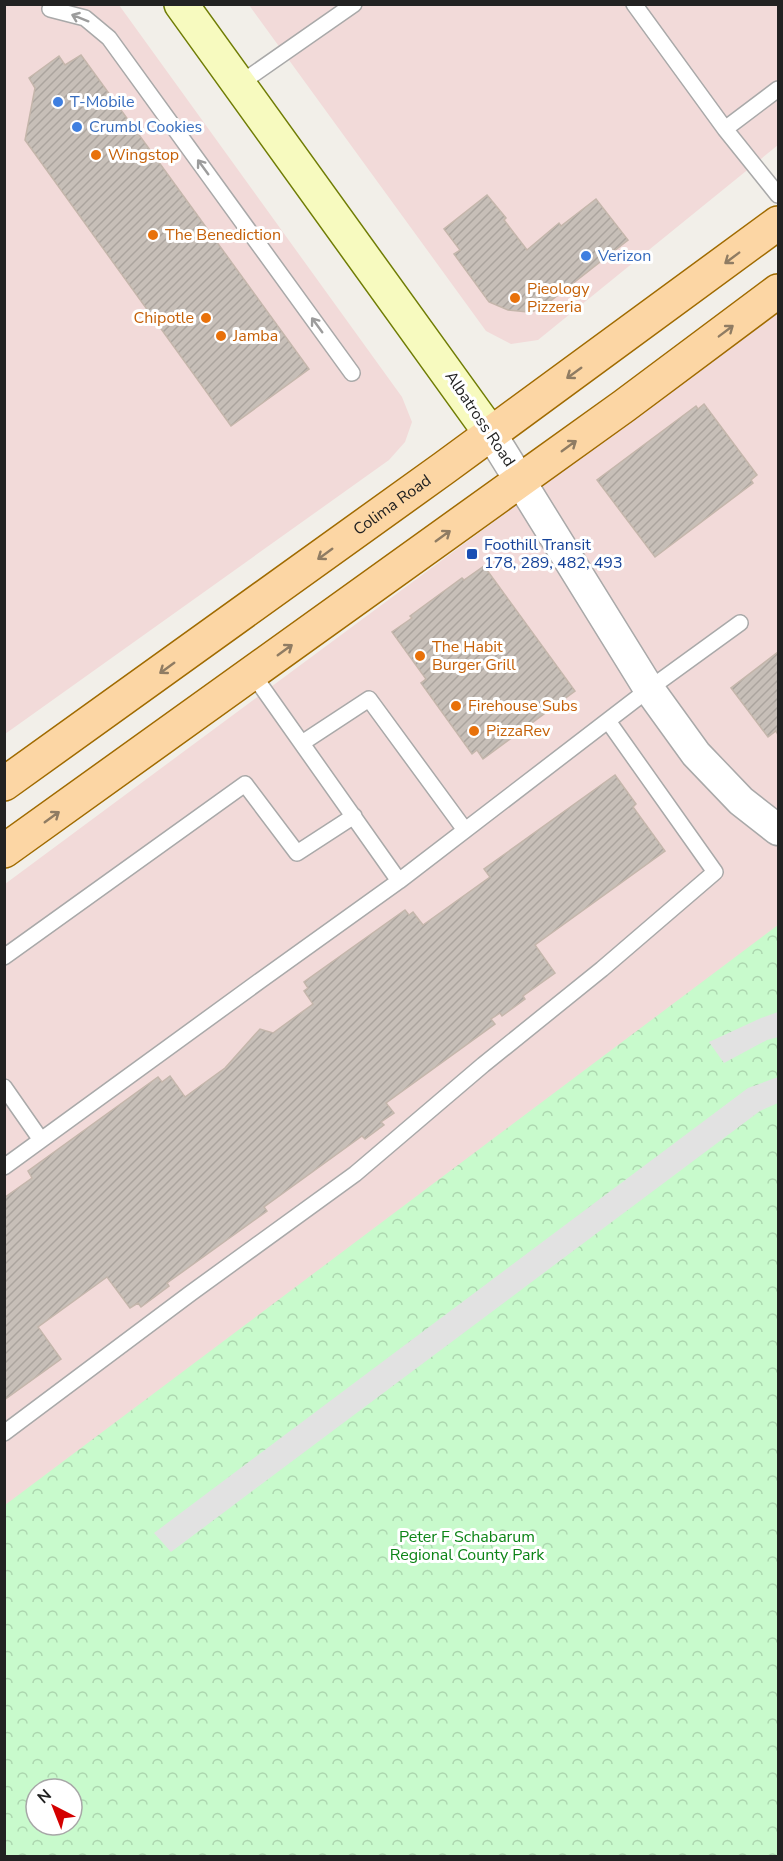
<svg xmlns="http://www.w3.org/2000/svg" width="783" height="1861" viewBox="0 0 783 1861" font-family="'Nunito Sans',sans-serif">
<defs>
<pattern id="park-crowns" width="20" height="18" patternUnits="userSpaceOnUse" patternTransform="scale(1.5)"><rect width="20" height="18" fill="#c8facc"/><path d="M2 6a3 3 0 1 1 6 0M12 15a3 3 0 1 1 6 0" fill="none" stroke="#acd6af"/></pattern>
<pattern id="building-hatch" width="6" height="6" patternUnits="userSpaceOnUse" patternTransform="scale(1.5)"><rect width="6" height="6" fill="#c7bfb8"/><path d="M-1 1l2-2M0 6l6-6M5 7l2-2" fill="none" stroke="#aba49e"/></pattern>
</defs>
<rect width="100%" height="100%" fill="#f2efe9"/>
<path fill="#f2dad9" d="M 5,5 L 119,5 L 402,397 L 412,422 L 405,442 L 389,460 L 5,734 Z
M 249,5 L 778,5 L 778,145 L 538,340 L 511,344 L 486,331 Z
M 778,311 L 778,928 L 5,1515 L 5,884 Z"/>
<path fill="url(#park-crowns)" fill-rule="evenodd" d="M 778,925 L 778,1856 L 5,1856 L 5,1505 ZM 36,1789 L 72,1789 L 72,1825 L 36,1825 Z"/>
<path fill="#e2e2e2" d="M 778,1012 L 778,1037 L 767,1040 L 724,1063 L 709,1042 L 761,1018 Z
M 778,1077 L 778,1103 L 760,1111 L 171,1552 L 154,1533 L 748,1088 Z"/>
<path fill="url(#building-hatch)" stroke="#c4b6ab" stroke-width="1.5" d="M 81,55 L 309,369 L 231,426 L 25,140 L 35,88 L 29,78 L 59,56 L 65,65 Z
M 487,195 L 506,218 L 504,220 L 527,250 L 559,223 L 561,226 L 596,199 L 628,240 L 539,310 L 528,312 L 508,310 L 489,302 L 454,254 L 460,250 L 444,229 Z
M 704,404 L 757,475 L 751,480 L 753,483 L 655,557 L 597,480 L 696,406 L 698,409 Z
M 484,566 L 575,691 L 483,759 L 477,750 L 472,754 L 421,683 L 426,679 L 392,632 L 412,618 L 410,616 L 462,578 L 464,580 Z
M 778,652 L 778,735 L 776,731 L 768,737 L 731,688 Z
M 615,775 L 636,804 L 633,807 L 665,851 L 535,945 L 555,973 L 523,996 L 525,999 L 502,1016 L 500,1013 L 491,1019 L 495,1024 L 386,1103 L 394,1113 L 381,1122 L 384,1125 L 365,1139 L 362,1136 L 264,1207 L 267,1211 L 167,1283 L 169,1286 L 141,1307 L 138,1303 L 130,1308 L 107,1277 L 38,1327 L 61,1359 L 4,1400 L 4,1198 L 32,1178 L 28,1171 L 158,1077 L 162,1082 L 170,1076 L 185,1097 L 225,1068 L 260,1029 L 273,1033 L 313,1004 L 304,991 L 308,988 L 304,982 L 405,910 L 409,915 L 413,912 L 423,925 L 490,877 L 484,869 Z"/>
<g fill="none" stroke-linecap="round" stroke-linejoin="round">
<defs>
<path id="lane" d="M 634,4 L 725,129 L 778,195
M 50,9 L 85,18 L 109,38 L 352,373
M 238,85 L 354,4
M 725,129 L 778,89
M 302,743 L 369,699 L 465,830
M 399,881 L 649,689 L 740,623
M 4,957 L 245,784 L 297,853 L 354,816
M 4,1087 L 41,1140
M 4,1167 L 261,980 L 399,881 L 252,673
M 4,1433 L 191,1293 L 355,1174 L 483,1065 L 602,969 L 715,872 L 608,721"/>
<path id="street" d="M 491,434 L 649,689 L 696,754 L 741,801 L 778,830"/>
<path id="secondary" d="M 181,4 L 491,434"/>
<g id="primary">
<path id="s1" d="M 4,784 L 444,468 L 778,223"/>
<path d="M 4,851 L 624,406 L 778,291"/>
</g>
</defs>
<use href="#lane" stroke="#a9a9a9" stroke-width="18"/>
<use href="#street" stroke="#a9a9a9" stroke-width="33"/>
<use href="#secondary" stroke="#707d05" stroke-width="36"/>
<use href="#primary" stroke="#a06b00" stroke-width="36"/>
<use href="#lane" stroke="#fff" stroke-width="15"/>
<use href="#street" stroke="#fff" stroke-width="30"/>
<use href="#secondary" stroke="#f7fabf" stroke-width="33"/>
<use href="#primary" stroke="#fcd6a4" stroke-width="33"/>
</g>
<defs><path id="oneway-shaft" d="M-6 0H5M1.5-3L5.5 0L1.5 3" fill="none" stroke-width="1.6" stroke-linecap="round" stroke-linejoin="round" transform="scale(1.5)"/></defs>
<g stroke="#9c9c9c">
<use href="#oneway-shaft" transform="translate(80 18) rotate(-158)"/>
<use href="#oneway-shaft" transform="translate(203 167) rotate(-126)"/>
<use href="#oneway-shaft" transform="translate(317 325) rotate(-126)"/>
</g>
<g stroke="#8f7c63">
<use href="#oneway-shaft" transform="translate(732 258) rotate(143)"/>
<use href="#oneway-shaft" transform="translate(726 331) rotate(-37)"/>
<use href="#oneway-shaft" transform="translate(574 373) rotate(144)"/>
<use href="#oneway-shaft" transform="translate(569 446) rotate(-36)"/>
<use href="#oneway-shaft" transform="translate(443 536) rotate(-36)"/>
<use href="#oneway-shaft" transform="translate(325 554) rotate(144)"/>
<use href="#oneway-shaft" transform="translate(285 650) rotate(-36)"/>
<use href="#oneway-shaft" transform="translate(167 668) rotate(144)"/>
<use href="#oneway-shaft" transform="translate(52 817) rotate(-36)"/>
</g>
<g fill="#3f7fe0" stroke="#fff" stroke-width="2">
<circle cx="58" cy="102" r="6"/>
<circle cx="77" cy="127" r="6"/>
<circle cx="586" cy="256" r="6"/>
</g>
<g fill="#e8710a" stroke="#fff" stroke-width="2">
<circle cx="96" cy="155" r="6"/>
<circle cx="153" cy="235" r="6"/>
<circle cx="515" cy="298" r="6"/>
<circle cx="206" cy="318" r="6"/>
<circle cx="221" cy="336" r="6"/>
<circle cx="420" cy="656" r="6"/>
<circle cx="456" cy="706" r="6"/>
<circle cx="474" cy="731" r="6"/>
</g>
<rect fill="#1a4fb4" stroke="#fff" stroke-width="2" x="466" y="548" width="12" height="12" rx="3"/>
<g text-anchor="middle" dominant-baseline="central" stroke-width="6" stroke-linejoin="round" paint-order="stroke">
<g font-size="16" fill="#366cbe" stroke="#fff" text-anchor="start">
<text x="70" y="102">T-Mobile</text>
<text x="89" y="127">Crumbl Cookies</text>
<text x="598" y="256">Verizon</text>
</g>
<g font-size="16" fill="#c56008" stroke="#fff" text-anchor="start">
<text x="108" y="155">Wingstop</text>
<text x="165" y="235">The Benediction</text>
<text x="527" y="289">Pieology<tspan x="527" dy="18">Pizzeria</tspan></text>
<text x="194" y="318" text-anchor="end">Chipotle</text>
<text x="233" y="336">Jamba</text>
<text x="432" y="647">The Habit<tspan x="432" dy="18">Burger Grill</tspan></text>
<text x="468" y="706">Firehouse Subs</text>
<text x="486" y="731">PizzaRev</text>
</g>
<g font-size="16" fill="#222" stroke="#fff">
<text transform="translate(480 419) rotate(56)">Albatross Road</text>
<text stroke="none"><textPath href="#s1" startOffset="478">Colima Road</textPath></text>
</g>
<g font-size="16" fill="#164399" stroke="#fff" text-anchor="start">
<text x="484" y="545">Foothill Transit<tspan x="484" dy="18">178, 289, 482, 493</tspan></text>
</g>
<g font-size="16" fill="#0c8416" stroke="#fff">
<text x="467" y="1537">Peter F Schabarum<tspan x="467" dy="18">Regional County Park</tspan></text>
</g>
</g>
<rect width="783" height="1861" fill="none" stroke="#222222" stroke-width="12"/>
<g transform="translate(54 1807) rotate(318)"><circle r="28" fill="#ffffff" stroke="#a7a7a7" stroke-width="1.5"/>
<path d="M0-4.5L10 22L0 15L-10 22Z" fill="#d40000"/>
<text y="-9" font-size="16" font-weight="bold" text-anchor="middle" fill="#222222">N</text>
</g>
</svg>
